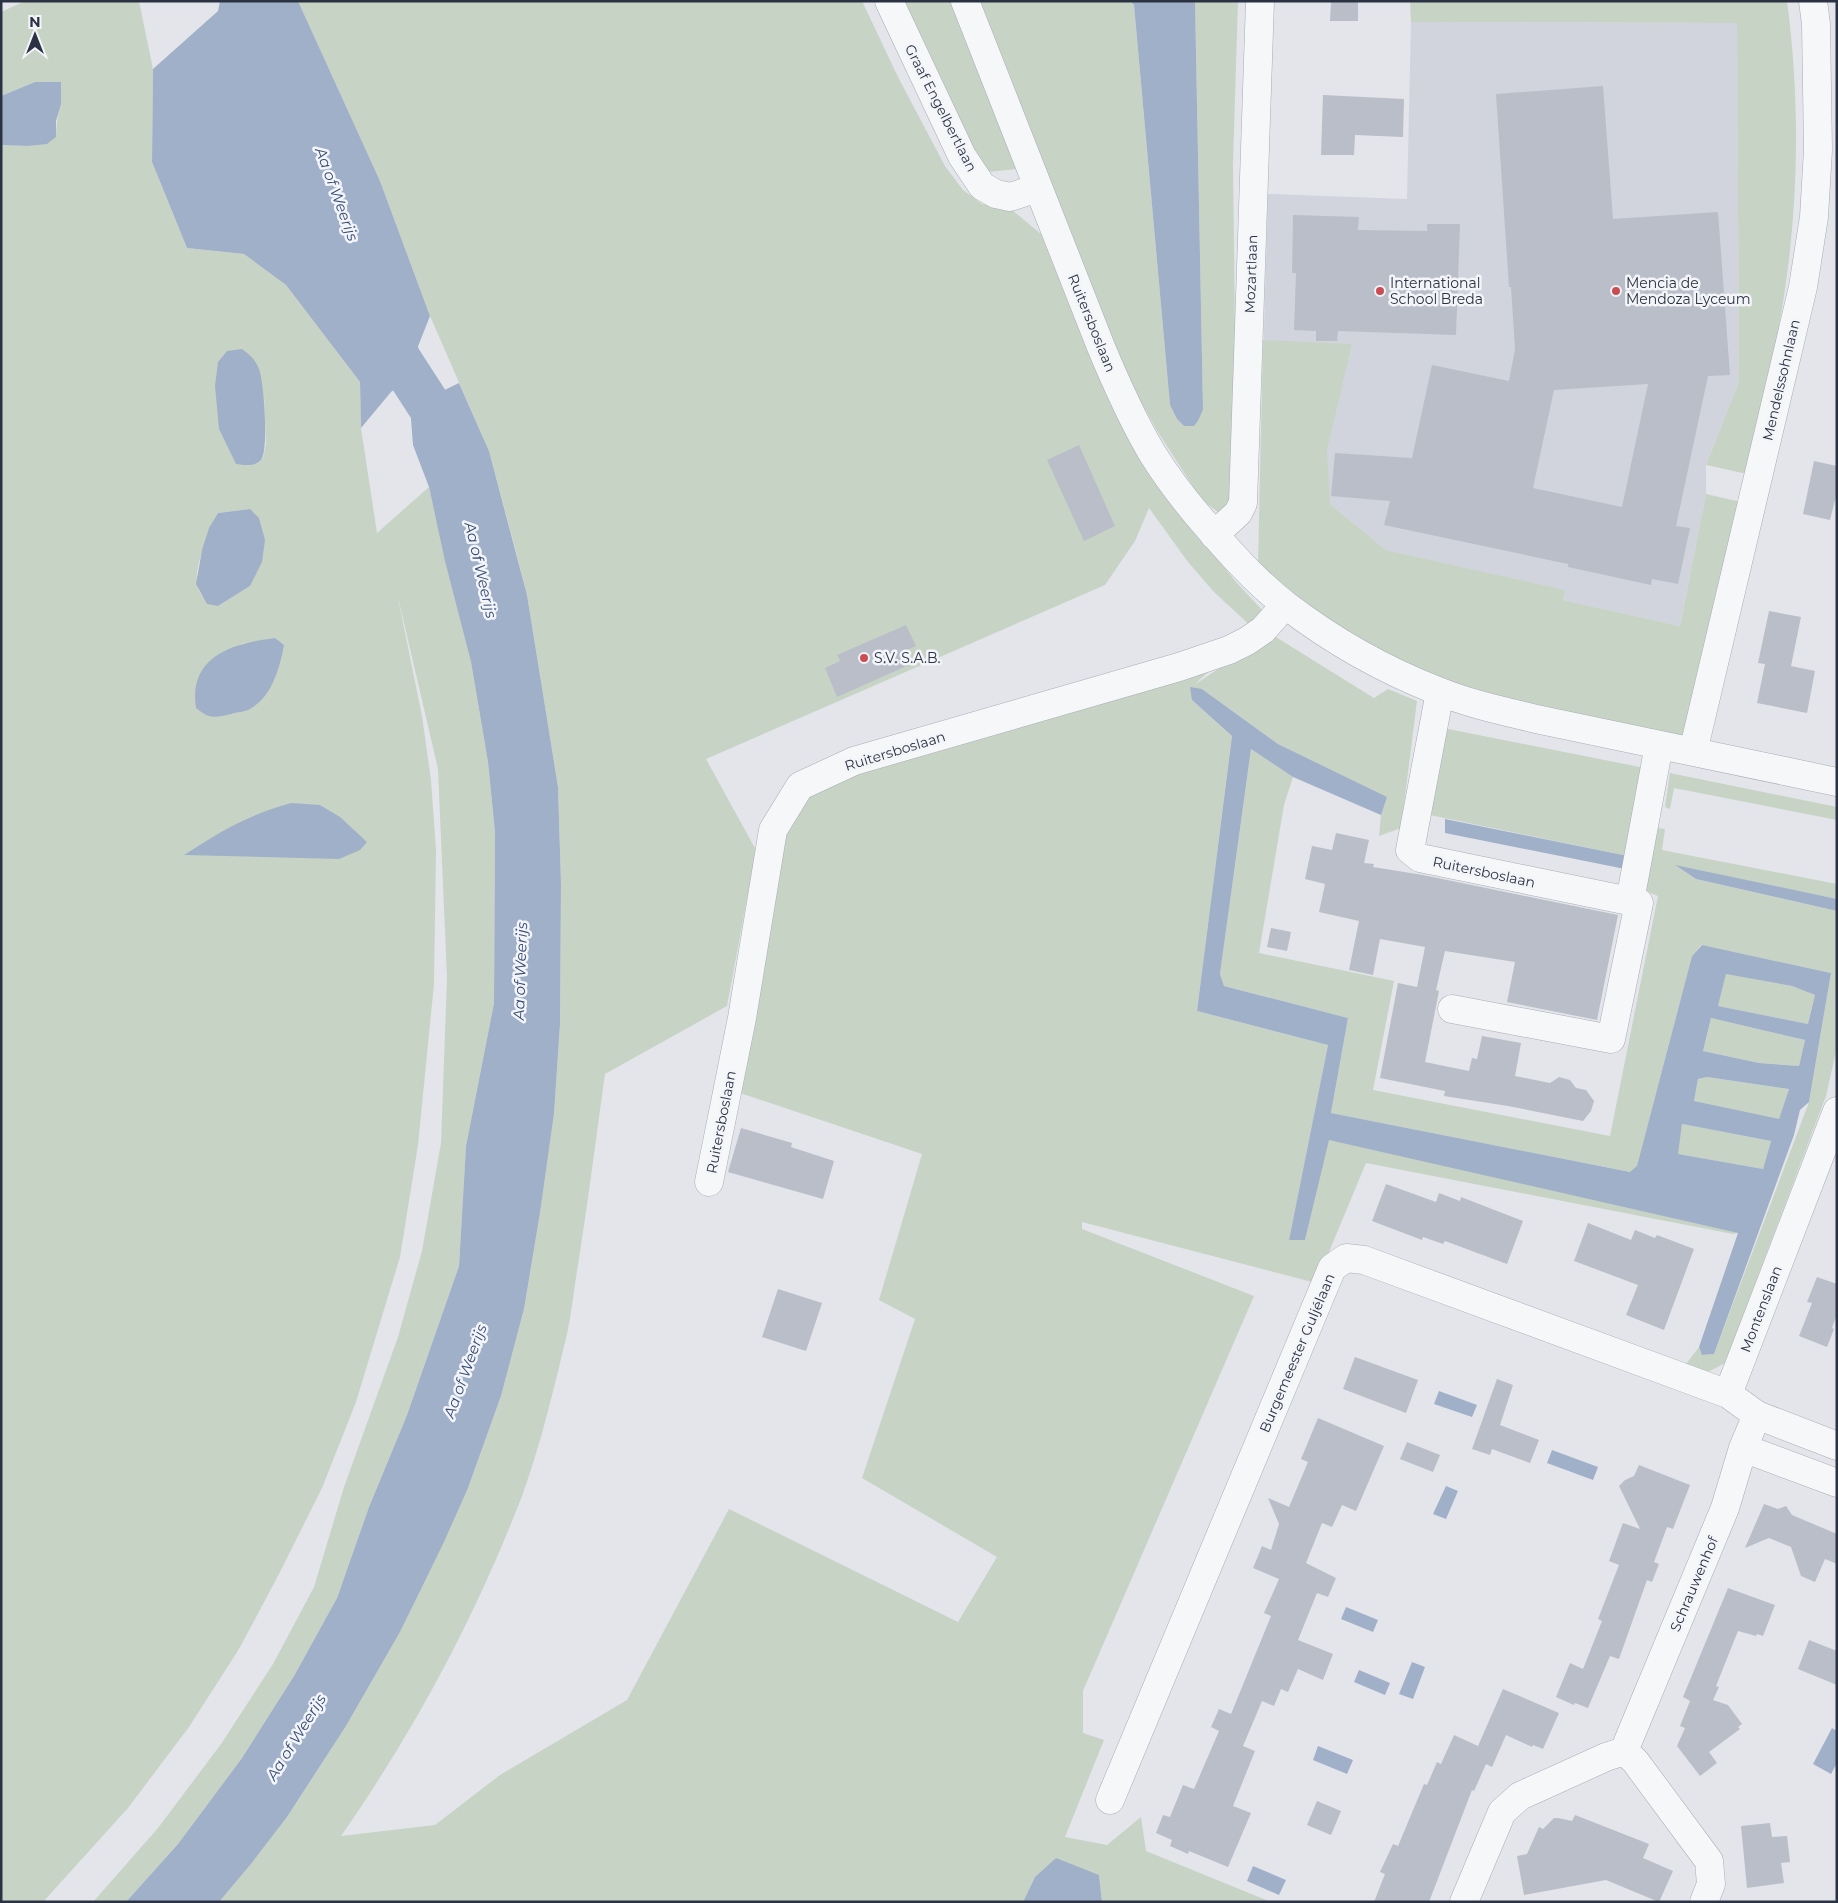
<svg xmlns="http://www.w3.org/2000/svg" width="1838" height="1903" viewBox="0 0 1838 1903" font-family="Montserrat,sans-serif">
<rect width="100%" height="100%" fill="#e3e5eb"/>
<path fill="#d1d4dd" d="M 1411,22 L 1737,23 L 1739,381 L 1706,465 L 1706,494 L 1680,626 L 1563,600 L 1564,590 L 1386,550 L 1330,504 L 1263,362 L 1268,194 L 1407,199 Z"/>
<path fill="#c7d4c5" fill-rule="evenodd" d="M 25,1 L 139,1 L 153,69 L 152,162 L 187,248 L 244,254 L 286,285 L 360,382 L 361,428 L 377,533 L 429,487 L 446,561 L 471,662 L 488,762 L 495,832 L 494,1003 L 466,1146 L 459,1266 L 407,1415 L 369,1507 L 337,1598 L 294,1676 L 242,1758 L 178,1844 L 126,1902 L 93,1902 L 158,1828 L 221,1744 L 273,1664 L 314,1587 L 344,1487 L 398,1337 L 422,1251 L 441,1143 L 447,978 L 438,769 L 397,593 L 422,716 L 431,780 L 436,850 L 434,984 L 418,1145 L 400,1257 L 356,1402 L 322,1488 L 279,1574 L 239,1649 L 189,1727 L 128,1808 L 43,1902 L 1,1902 L 1,145 L 27,146 L 56,137 C 56,117 62,102 60,82 L 35,82 L 1,96 L 1,12 ZM 264,395 L 266,444 L 263,458 L 257,464 ZM 250,509 L 250,586 L 218,606 C 213,602 203,598 200,592 C 189,575 210,530 218,513 ZM 275,638 L 266,694 L 250,709 L 241,644 ZM 313,805 L 320,805 L 367,842 L 271,856 L 185,854 Z
M 298,1 L 862,1 L 898,77 L 945,166 L 963,190 L 982,204 L 1012,210 L 1041,234 L 1080,331 L 1159,486 L 1236,582 L 1263,611 L 1253,628 L 1214,592 L 1188,562 L 1149,508 L 1135,541 L 1105,585 L 706,759 L 756,850 L 727,1006 L 605,1074 C 596,1138 588,1202 578,1265 C 574,1288 572,1311 567,1334 C 554,1388 541,1444 522,1496 C 476,1616 415,1730 341,1836 L 435,1825 L 500,1775 L 627,1700 L 729,1509 L 958,1622 L 997,1557 L 862,1478 L 915,1319 L 879,1300 L 922,1154 L 740,1093 L 780,834 L 819,783 L 1221,660 L 1194,685 L 1271,634 L 1374,698 L 1388,689 L 1417,701 L 1401,828 L 1379,836 L 1381,815 L 1386,797 L 1278,744 L 1202,689 L 1192,700 L 1232,736 L 1197,1011 L 1328,1045 L 1289,1240 L 1305,1240 L 1328,1139 L 1739,1233 L 1733,1234 L 1366,1163 L 1316,1283 L 1082,1222 L 1082,1229 L 1254,1296 L 1083,1691 L 1083,1733 L 1104,1740 L 1065,1837 L 1107,1845 L 1141,1817 L 1146,1851 L 1271,1902 L 1102,1902 L 1099,1875 L 1035,1877 L 1023,1902 L 219,1902 L 251,1864 L 287,1817 L 346,1726 L 400,1632 L 468,1488 L 501,1396 L 524,1309 L 540,1213 L 554,1114 L 560,1024 L 561,884 L 558,787 L 527,595 L 514,544 L 489,451 L 430,316 L 380,181 Z
M 900,1 L 951,1 L 1017,169 L 988,172 L 978,165 Z
M 978,1 L 1131,1 L 1134,5 L 1170,405 L 1177,419 L 1184,426 L 1194,426 L 1198,421 L 1203,410 L 1195,1 L 1238,1 L 1233,163 L 1237,502 L 1219,513 L 1201,499 L 1156,429 L 1130,382 Z
M 1410,1 L 1787,1 C 1800,98 1799,199 1784,296 C 1775,356 1760,415 1747,474 L 1706,465 L 1739,381 L 1737,23 L 1411,22 Z
M 1263,340 L 1352,344 L 1327,450 L 1330,504 L 1386,550 L 1565,590 L 1563,600 L 1680,626 L 1706,494 L 1741,502 L 1686,736 L 1508,701 L 1400,665 L 1338,627 L 1258,565 Z
M 1443,728 L 1645,768 L 1628,856 L 1430,815 Z
M 1251,749 L 1293,777 L 1284,805 L 1259,953 L 1394,981 L 1373,1090 L 1610,1136 L 1658,896 L 1648,892 L 1642,883 L 1657,828 L 1665,829 L 1662,850 L 1837,884 L 1837,899 L 1676,866 L 1696,879 L 1837,911 L 1837,1047 L 1826,1096 L 1725,1363 L 1708,1372 L 1686,1364 L 1699,1347 L 1702,1355 L 1714,1354 L 1809,1102 L 1831,973 L 1701,945 L 1692,956 L 1637,1167 L 1630,1172 L 1331,1113 L 1348,1018 L 1224,986 L 1220,974 Z
M 1670,773 L 1837,807 L 1837,820 L 1674,788 L 1670,809 L 1665,807 Z
M 1726,973 L 1792,986 L 1815,995 L 1808,1024 L 1718,1006 Z
M 1711,1018 L 1805,1040 L 1799,1066 L 1759,1063 L 1703,1051 Z
M 1707,1077 L 1789,1089 L 1779,1120 L 1694,1101 L 1698,1079 Z
M 1682,1124 L 1771,1141 L 1763,1169 L 1677,1154 Z"/>
<path fill="#a0b0c9" fill-rule="evenodd" d="M 220,1 L 298,1 L 380,181 L 430,316 L 404,382 L 391,392 L 361,428 L 360,382 L 286,285 L 244,254 L 187,248 L 152,162 L 153,69 L 218,11 Z
M 1131,1 L 1195,1 L 1203,410 L 1198,421 L 1194,426 L 1184,426 L 1177,419 L 1170,405 L 1134,5 Z
M 35,82 L 61,82 L 61,104 L 56,121 L 56,137 L 47,144 L 27,146 L 1,145 L 1,96 Z
M 242,349 C 250,355 255,359 259,369 C 264,382 269,451 261,460 C 255,467 244,465 236,464 L 219,429 L 215,386 L 218,362 L 227,351 Z
M 459,383 L 489,451 L 527,595 L 558,787 L 561,884 L 560,1024 L 554,1114 L 540,1213 L 524,1309 L 501,1396 L 468,1488 L 443,1544 L 400,1632 L 346,1726 L 287,1817 L 251,1864 L 219,1902 L 126,1902 L 178,1844 L 242,1758 L 294,1676 L 337,1598 L 369,1507 L 407,1415 L 459,1266 L 466,1146 L 494,1003 L 495,832 L 488,762 L 471,662 L 445,561 L 429,487 L 413,445 L 411,419 L 426,399 Z
M 250,509 L 259,518 L 265,540 L 262,562 L 250,586 L 218,606 L 207,604 L 196,584 L 202,550 L 209,528 L 218,513 Z
M 275,638 L 284,645 C 280,667 272,697 250,709 C 245,712 237,712 231,714 C 214,718 209,719 196,708 C 188,656 233,643 275,638 Z
M 1190,687 L 1202,689 L 1278,744 L 1387,797 L 1381,815 L 1293,777 L 1251,749 L 1220,974 L 1224,986 L 1348,1018 L 1331,1113 L 1630,1172 L 1637,1166 L 1692,956 L 1702,945 L 1831,973 L 1809,1102 L 1800,1110 L 1794,1135 L 1714,1354 L 1702,1355 L 1699,1347 L 1738,1233 L 1329,1140 L 1305,1240 L 1289,1240 L 1328,1045 L 1197,1011 L 1232,736 L 1192,700 ZM 1726,974 L 1792,986 L 1815,995 L 1808,1024 L 1718,1006 ZM 1711,1018 L 1805,1040 L 1799,1066 L 1759,1063 L 1703,1051 ZM 1707,1077 L 1789,1089 L 1779,1119 L 1694,1101 L 1698,1079 ZM 1682,1124 L 1771,1141 L 1763,1169 L 1678,1154 Z
M 291,803 L 320,805 L 340,817 L 367,842 L 360,850 L 339,859 L 184,855 C 221,831 248,815 291,803 Z
M 1445,819 L 1628,856 L 1625,869 L 1445,833 Z
M 1675,865 L 1837,899 L 1837,911 L 1696,879 Z
M 1439,1391 L 1477,1405 L 1472,1417 L 1434,1404 Z
M 1552,1450 L 1598,1467 L 1593,1480 L 1547,1463 Z
M 1446,1486 L 1458,1491 L 1446,1519 L 1433,1514 Z
M 1346,1607 L 1378,1620 L 1373,1632 L 1341,1619 Z
M 1412,1662 L 1425,1667 L 1413,1699 L 1399,1694 Z
M 1359,1670 L 1390,1683 L 1385,1695 L 1354,1682 Z
M 1832,1728 L 1837,1731 L 1837,1763 L 1831,1774 L 1813,1764 Z
M 1318,1746 L 1353,1760 L 1347,1774 L 1313,1760 Z
M 1056,1858 L 1099,1875 L 1102,1902 L 1023,1902 L 1035,1877 Z
M 1253,1866 L 1286,1880 L 1279,1895 L 1247,1881 Z"/>
<g fill="none" stroke-linecap="round" stroke-linejoin="round">
<path stroke="#a0b0c9" stroke-width="44" d="M 384,318 L 399,359 L 443,427 L 450,454"/>
</g>
<path fill="#babec8" fill-rule="evenodd" d="M 1331,1 L 1358,1 L 1358,21 L 1330,21 Z
M 1603,86 L 1613,219 L 1718,212 L 1730,375 L 1708,376 L 1676,526 L 1690,528 L 1678,584 L 1652,579 L 1651,585 L 1568,567 L 1568,564 L 1384,525 L 1390,501 L 1331,496 L 1335,453 L 1412,458 L 1432,365 L 1509,381 L 1515,349 L 1511,287 L 1509,287 L 1496,94 ZM 1648,384 L 1622,507 L 1533,488 L 1554,390 Z
M 1323,95 L 1404,99 L 1403,137 L 1355,135 L 1354,155 L 1321,155 Z
M 1293,215 L 1359,217 L 1358,230 L 1427,231 L 1427,224 L 1460,224 L 1456,335 L 1338,331 L 1337,341 L 1316,341 L 1316,331 L 1294,330 L 1296,273 L 1292,273 Z
M 1079,445 L 1115,526 L 1084,541 L 1047,460 Z
M 1814,461 L 1837,466 L 1837,492 L 1830,520 L 1803,514 Z
M 1769,611 L 1801,617 L 1791,666 L 1815,671 L 1807,713 L 1757,703 L 1765,664 L 1758,663 Z
M 906,625 L 916,646 L 903,652 L 909,665 L 837,697 L 825,668 L 840,661 L 837,655 Z
M 1336,833 L 1369,840 L 1364,863 L 1374,864 L 1373,867 L 1423,875 L 1618,915 L 1597,1020 L 1507,1002 L 1515,962 L 1445,951 L 1436,990 L 1439,991 L 1425,1062 L 1469,1071 L 1472,1058 L 1477,1059 L 1482,1036 L 1521,1043 L 1515,1076 L 1550,1083 L 1559,1077 L 1570,1080 L 1576,1088 L 1586,1090 L 1594,1101 L 1591,1111 L 1583,1121 L 1508,1106 L 1444,1096 L 1445,1091 L 1380,1078 L 1398,983 L 1417,987 L 1425,947 L 1380,939 L 1373,975 L 1349,970 L 1359,921 L 1319,912 L 1325,884 L 1305,879 L 1312,846 L 1332,850 Z
M 1271,928 L 1291,932 L 1287,951 L 1267,947 Z
M 741,1128 L 792,1143 L 791,1147 L 834,1161 L 823,1199 L 728,1172 Z
M 1386,1184 L 1436,1202 L 1439,1193 L 1460,1201 L 1461,1197 L 1523,1221 L 1507,1264 L 1445,1241 L 1443,1244 L 1423,1237 L 1422,1240 L 1372,1221 Z
M 1588,1223 L 1631,1240 L 1635,1230 L 1655,1238 L 1657,1235 L 1694,1249 L 1664,1330 L 1626,1315 L 1638,1285 L 1574,1261 Z
M 1817,1277 L 1837,1284 L 1837,1314 L 1832,1328 L 1834,1329 L 1827,1347 L 1799,1336 L 1812,1303 L 1807,1302 Z
M 778,1289 L 822,1303 L 806,1351 L 762,1337 Z
M 1355,1357 L 1418,1380 L 1406,1413 L 1343,1389 Z
M 1497,1379 L 1513,1385 L 1500,1425 L 1539,1440 L 1530,1463 L 1492,1449 L 1490,1455 L 1472,1449 Z
M 1318,1418 L 1384,1446 L 1356,1511 L 1342,1505 L 1332,1527 L 1322,1523 L 1306,1563 L 1336,1578 L 1328,1597 L 1317,1593 L 1298,1640 L 1333,1654 L 1323,1680 L 1298,1669 L 1288,1692 L 1281,1689 L 1274,1706 L 1262,1701 L 1243,1746 L 1255,1751 L 1233,1806 L 1251,1813 L 1228,1867 L 1189,1851 L 1188,1854 L 1170,1846 L 1172,1840 L 1156,1833 L 1163,1815 L 1170,1817 L 1183,1785 L 1194,1789 L 1219,1731 L 1211,1727 L 1219,1709 L 1231,1714 L 1271,1616 L 1264,1613 L 1279,1579 L 1253,1568 L 1262,1546 L 1271,1550 L 1279,1524 L 1268,1498 L 1289,1507 L 1308,1462 L 1301,1459 Z
M 1407,1442 L 1440,1455 L 1433,1472 L 1400,1459 Z
M 1639,1465 L 1690,1485 L 1673,1529 L 1667,1527 L 1654,1562 L 1659,1564 L 1652,1582 L 1647,1580 L 1619,1659 L 1610,1656 L 1588,1708 L 1575,1703 L 1574,1705 L 1556,1697 L 1570,1663 L 1583,1669 L 1602,1621 L 1598,1619 L 1619,1565 L 1609,1561 L 1623,1523 L 1640,1529 L 1619,1486 L 1625,1480 L 1634,1476 Z
M 1764,1504 L 1778,1509 L 1786,1506 L 1792,1515 L 1837,1534 L 1837,1564 L 1825,1559 L 1815,1582 L 1801,1576 L 1791,1547 L 1769,1538 L 1745,1548 Z
M 1728,1588 L 1775,1605 L 1763,1636 L 1757,1634 L 1756,1636 L 1738,1631 L 1716,1686 L 1719,1687 L 1713,1700 L 1728,1705 L 1742,1724 L 1738,1727 L 1740,1729 L 1709,1752 L 1717,1763 L 1700,1776 L 1677,1746 L 1685,1728 L 1680,1726 L 1690,1701 L 1683,1697 Z
M 1809,1640 L 1837,1651 L 1837,1685 L 1798,1669 Z
M 1503,1689 L 1559,1713 L 1543,1749 L 1533,1745 L 1532,1747 L 1506,1735 L 1492,1767 L 1486,1764 L 1474,1791 L 1472,1790 L 1429,1902 L 1374,1902 L 1385,1874 L 1380,1872 L 1393,1844 L 1398,1846 L 1424,1784 L 1427,1785 L 1437,1762 L 1441,1764 L 1454,1735 L 1478,1746 Z
M 1317,1801 L 1341,1811 L 1331,1835 L 1307,1825 Z
M 1575,1815 L 1649,1844 L 1643,1858 L 1673,1871 L 1659,1902 L 1606,1880 L 1524,1895 L 1517,1856 L 1527,1854 L 1539,1827 L 1543,1829 L 1554,1818 L 1558,1818 L 1572,1821 Z
M 1770,1823 L 1772,1837 L 1787,1836 L 1790,1862 L 1781,1863 L 1784,1883 L 1747,1888 L 1741,1826 Z"/>
<g fill="none" stroke-linecap="round" stroke-linejoin="round">
<defs>
<path id="minor" d="M 889,1 L 962,156 L 982,186 L 996,194 L 1010,197 L 1038,188
M 965,1 L 1101,347 C 1116,383 1132,419 1152,453 C 1168,479 1186,502 1206,525 C 1231,554 1257,583 1287,606 C 1333,641 1384,670 1438,691 C 1470,704 1503,711 1536,719 L 1837,782
M 1214,535 L 1238,513 L 1243,503 L 1260,1
M 1440,692 L 1410,850 L 1420,858 L 1639,903 L 1611,1039 L 1452,1009
M 1693,752 L 1803,287 L 1814,217 L 1818,150 L 1816,24 L 1813,1
M 1630,901 L 1659,745
M 1837,1111 L 1728,1394 L 1757,1415 L 1837,1446
M 709,1182 L 742,1018 L 773,830 L 800,786 L 854,761 L 1179,667 L 1229,650 L 1247,641 L 1263,630 L 1285,605
M 1743,1448 L 1837,1483
M 1624,1751 L 1635,1761 L 1709,1861 L 1711,1884 L 1704,1902
M 1110,1800 L 1332,1268 L 1346,1258 L 1364,1260 L 1728,1394
M 1464,1902 L 1502,1812 L 1520,1796 L 1606,1757 L 1624,1751 L 1725,1508 L 1743,1448 L 1757,1415"/>
</defs>
<use href="#minor" stroke="#a8acb5" stroke-width="29"/>
<use href="#minor" stroke="#f6f7f9" stroke-width="28"/>
</g>
<g fill="#cb4d54" stroke="#f3f5f8" stroke-width="2">
<circle cx="1380" cy="291" r="5"/>
<circle cx="1616" cy="291" r="5"/>
<circle cx="864" cy="658" r="5"/>
</g>
<g text-anchor="middle" dominant-baseline="central" stroke-width="5" stroke-linejoin="round" paint-order="stroke">
<g font-size="14" fill="#2b3243" stroke="#f3f5f8">
<text transform="translate(941 108) rotate(63)">Graaf Engelbertlaan</text>
<text transform="translate(1251 274) rotate(-88)">Mozartlaan</text>
<text transform="translate(1092 323) rotate(68)">Ruitersboslaan</text>
<text transform="translate(1781 380) rotate(-77)">Mendelssohnlaan</text>
<text transform="translate(895 751) rotate(-17)">Ruitersboslaan</text>
<text transform="translate(1484 872) rotate(12)">Ruitersboslaan</text>
<text transform="translate(721 1122) rotate(-79)">Ruitersboslaan</text>
<text transform="translate(1761 1309) rotate(-69)">Montenslaan</text>
<text transform="translate(1297 1353) rotate(-67)">Burgemeester Guljélaan</text>
<text transform="translate(1694 1584) rotate(-67)">Schrauwenhof</text>
</g>
<g font-size="14" fill="#2b3243" stroke="#f3f5f8" text-anchor="start">
<text x="1390" y="283">International<tspan x="1390" dy="16">School Breda</tspan></text>
<text x="1626" y="283">Mencia de<tspan x="1626" dy="16">Mendoza Lyceum</tspan></text>
<text x="874" y="658">S.V. S.A.B.</text>
</g>
<g font-size="15" font-style="italic" fill="#364c76" stroke="#f3f5f8">
<text transform="translate(337 194) rotate(70)">Aa of Weerijs</text>
<text transform="translate(481 570) rotate(77)">Aa of Weerijs</text>
<text transform="translate(520 971) rotate(-88)">Aa of Weerijs</text>
<text transform="translate(465 1371) rotate(-70)">Aa of Weerijs</text>
<text transform="translate(296 1737) rotate(-58)">Aa of Weerijs</text>
</g>
</g>
<rect width="1838" height="1903" fill="none" stroke="#2b3243" stroke-width="5"/>
<g transform="translate(35 35)" stroke="#f3f5f8" stroke-width="4" paint-order="stroke">
<path d="M0-4L9 19L0 12L-9 19Z" fill="#2b3243"/>
<text y="-8" font-size="14" font-weight="bold" text-anchor="middle" fill="#2b3243">N</text>
</g>
</svg>
